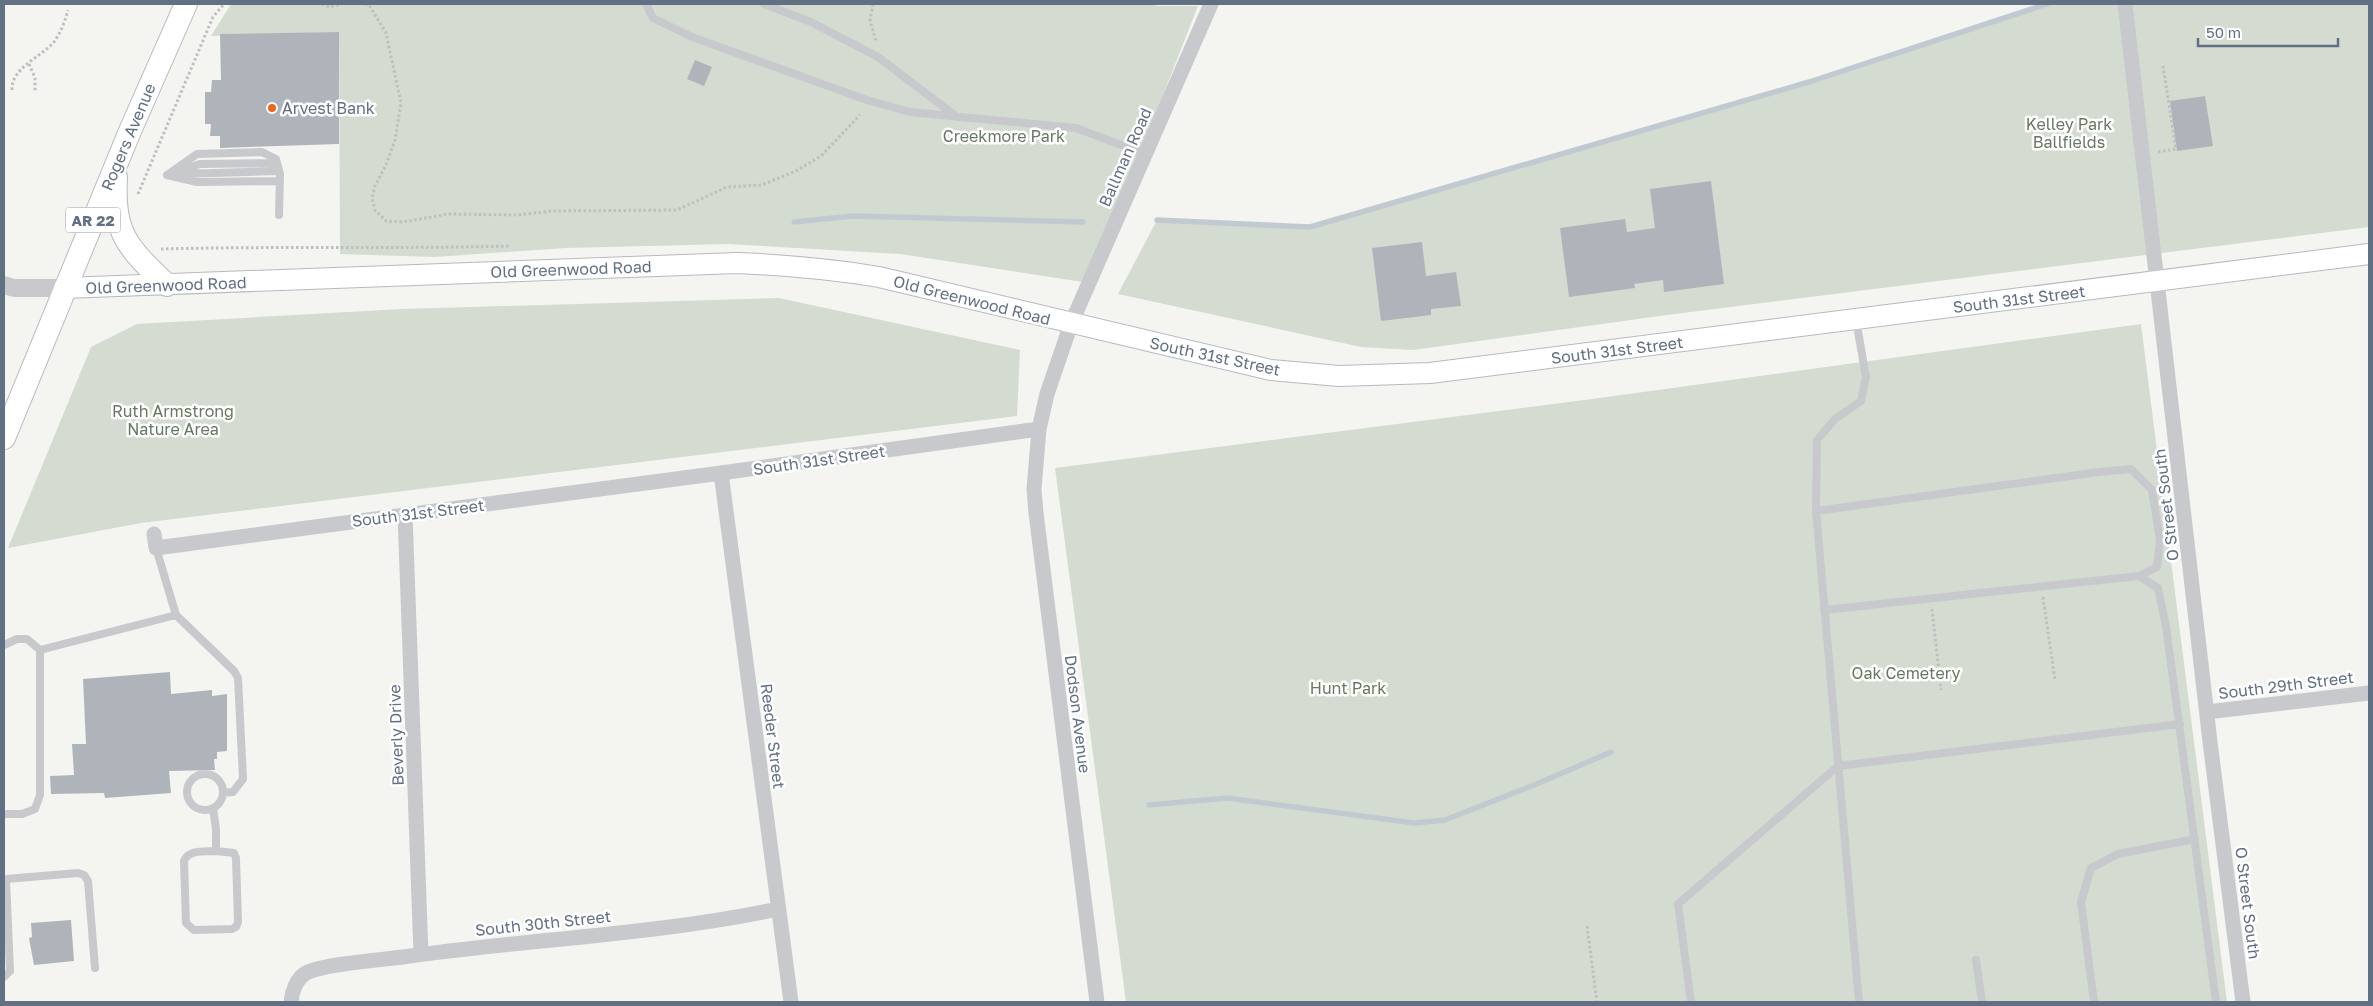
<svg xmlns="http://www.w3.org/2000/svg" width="2373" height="1006" viewBox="0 0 2373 1006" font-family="'Golos Text',sans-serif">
<rect width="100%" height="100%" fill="#f4f5f0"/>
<path fill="#d4dcd1" d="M 231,4 L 1155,4 L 1156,6 L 1198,6 L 1089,283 L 900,254 L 729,244 L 566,248 L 434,257 L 340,254 L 339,32 L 211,36 Z
M 2047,4 L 2369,4 L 2369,227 L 1667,315 L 1413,350 L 1361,347 L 1118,294 L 1157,220 L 1310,227 L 1809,82 Z
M 779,298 L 1020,350 L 1017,416 L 141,523 L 8,548 L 91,347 L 137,324 L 401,309 Z
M 2141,324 L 2227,1002 L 1126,1002 L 1055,468 L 1592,399 Z"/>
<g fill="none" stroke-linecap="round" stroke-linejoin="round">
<path stroke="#c2cad1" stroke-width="5.5" d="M 1157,220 L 1310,227 L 1809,82 L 2047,4
M 794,222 L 853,216 L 1083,222
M 1149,805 L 1227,798 L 1414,823 L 1445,820 L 1539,783 L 1611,752"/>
</g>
<path fill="#afb4bb" d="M 339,32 L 339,144 L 220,148 L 220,136 L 210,136 L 211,124 L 205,124 L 205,92 L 211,92 L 212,80 L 221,80 L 220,34 Z
M 695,60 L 712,67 L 704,86 L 687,79 Z
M 2205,96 L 2213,146 L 2177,151 L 2170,101 Z
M 1711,181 L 1724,284 L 1664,292 L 1663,280 L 1634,284 L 1635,288 L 1569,297 L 1560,228 L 1625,219 L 1627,232 L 1655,228 L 1650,189 Z
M 1422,242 L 1426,276 L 1456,272 L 1461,306 L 1431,309 L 1431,315 L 1381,321 L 1372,248 Z
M 170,672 L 171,694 L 212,690 L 212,696 L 227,694 L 227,751 L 217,752 L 217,759 L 214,759 L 215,770 L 169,771 L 171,793 L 105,798 L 104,793 L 51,794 L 50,776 L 74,775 L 72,744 L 86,744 L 83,679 Z
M 71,920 L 74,961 L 34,965 L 29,938 L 32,937 L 31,923 Z"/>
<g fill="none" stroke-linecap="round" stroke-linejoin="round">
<defs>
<path id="secondary" d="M 64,288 L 737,263 C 785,265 832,269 879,277 L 1271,370 L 1339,376 L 1430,373 L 2369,254"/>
<path id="primary" d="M 116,177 C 113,234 127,247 167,285
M 4,438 L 130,131 L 186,4"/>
</defs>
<use href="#secondary" stroke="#b6babf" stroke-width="22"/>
<use href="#primary" stroke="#b7babe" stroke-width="24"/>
<path stroke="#bebfc1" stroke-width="3" stroke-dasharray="2.5 2.5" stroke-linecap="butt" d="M 322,4 L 329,7 L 342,4
M 365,4 L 369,5 L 386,33 L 401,103 L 395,140 L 386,165 L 375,186 L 372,198 L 375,210 L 386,221 L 403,222 L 448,214 L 517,215 L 552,211 L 677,210 L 727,187 L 762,185 L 796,171 L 821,156 L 860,115
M 873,4 L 870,20 L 876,42
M 29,64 L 35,78 L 35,91
M 12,90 C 11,68 41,57 54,42 C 61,32 65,21 68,10
M 2158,152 L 2176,149 L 2163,66
M 138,194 L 213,17 L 224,4
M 161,249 C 277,246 394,249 511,246
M 2043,597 L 2055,680
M 1932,609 L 1941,690
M 1587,926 L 1597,1002"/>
<path stroke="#c7c9cd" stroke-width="8" d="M 646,4 L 653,18 L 692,37 L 867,100 L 910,112 L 1076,128 L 1145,154
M 764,4 L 811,22 L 878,57 L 957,117
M 176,172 L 200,164 L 277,163
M 179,174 L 279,171
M 167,175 L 197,154 L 262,152 L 276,159 L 280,174 L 279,215
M 167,175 L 197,182 L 279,181
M 1856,320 L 1866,377 L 1861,401 L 1835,419 L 1817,440 L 1816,511 L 1859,1002
M 1816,511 L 2099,472 L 2131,469 L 2152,490 L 2160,540 L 2157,567 L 2139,576
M 1824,610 L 2139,576 L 2158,588 L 2166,626 L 2216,1002
M 176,615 L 234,671 L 238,678 L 243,779 L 233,792 L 223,793
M 4,645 L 17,639 L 27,639 L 40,650 L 40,795 L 35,809 L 22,814 L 4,814
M 40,650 L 176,615 L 156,548
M187 792a18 18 0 1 1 36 0a18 18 0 1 1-36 0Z
M 213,808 L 216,829 L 216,851 L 234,853 L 236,858 L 238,922 L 236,927 L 232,929 L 194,930 L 186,923 L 184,861 C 189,849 204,852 216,851
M 4,879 L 6,879 L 10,971 L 4,977
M 6,879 L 78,873 L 84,875 L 88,881 L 95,968
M 1976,960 L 1982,1002
M 1691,1002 L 1678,904 L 1838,766 L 2180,724
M 2094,1002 L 2081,902 L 2091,868 L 2118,854 L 2195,839"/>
<path stroke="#c7c9cd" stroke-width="15" d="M 2125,4 L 2210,742 L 2243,1002
M 721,473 L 791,1002
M 405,514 L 421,954
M 154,534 L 156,548 L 721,473 L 1039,429
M 2207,712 L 2369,693
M 291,1002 C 292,992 296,979 306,973 C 324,964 380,960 403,957 C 528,939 655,935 778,909
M 1097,1002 L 1036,513 L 1034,489 L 1039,429 L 1047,394 L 1071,324 L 1211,4"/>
<path stroke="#c7c9cd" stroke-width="18" d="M 4,285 L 14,288 L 64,288"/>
<use href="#secondary" stroke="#fff" stroke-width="20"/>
<use href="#primary" stroke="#fff" stroke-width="22"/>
</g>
<circle fill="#ec6519" stroke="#fff" stroke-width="2" cx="272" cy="108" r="5"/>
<g text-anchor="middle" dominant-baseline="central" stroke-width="5" stroke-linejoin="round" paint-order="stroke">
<rect fill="#fff" stroke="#919ba8" stroke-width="1" x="65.5" y="207.5" width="55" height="25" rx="4"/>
<g font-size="15" font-weight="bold" fill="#627083">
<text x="93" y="220">AR 22</text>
</g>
<g font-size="16" fill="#627083" stroke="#fff" text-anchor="start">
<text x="282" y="108">Arvest Bank</text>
</g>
<g font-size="16" fill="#637a61" stroke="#fff">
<text x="2069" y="124">Kelley Park<tspan x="2069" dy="18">Ballfields</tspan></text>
<text x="1004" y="136">Creekmore Park</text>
<text x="173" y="411">Ruth Armstrong<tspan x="173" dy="18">Nature Area</tspan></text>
<text x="1906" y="673">Oak Cemetery</text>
<text x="1348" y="688">Hunt Park</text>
</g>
<g font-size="16" fill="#627083" stroke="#fff">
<text transform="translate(128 137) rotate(-67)">Rogers Avenue</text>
<text transform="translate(1125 157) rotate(-66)">Ballman Road</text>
<text transform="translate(571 269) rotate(-2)">Old Greenwood Road</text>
<text transform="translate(166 285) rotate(-2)">Old Greenwood Road</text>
<text transform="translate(2019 299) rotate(-7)">South 31st Street</text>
<text transform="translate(972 300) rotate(14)">Old Greenwood Road</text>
<text transform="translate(1617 350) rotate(-7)">South 31st Street</text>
<text transform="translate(1215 356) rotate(12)">South 31st Street</text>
<text transform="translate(819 460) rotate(-8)">South 31st Street</text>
<text transform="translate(2166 505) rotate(-97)">O Street South</text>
<text transform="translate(418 513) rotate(-7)">South 31st Street</text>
<text transform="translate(2286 685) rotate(-7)">South 29th Street</text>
<text transform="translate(1078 714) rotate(83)">Dodson Avenue</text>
<text transform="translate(396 735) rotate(-92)">Beverly Drive</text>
<text transform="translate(773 736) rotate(83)">Reeder Street</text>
<text transform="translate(2248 903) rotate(83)">O Street South</text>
<text transform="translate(543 923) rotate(-6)">South 30th Street</text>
</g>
</g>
<rect width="2373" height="1006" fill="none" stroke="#627083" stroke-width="10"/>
<path d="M2198 38v8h140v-8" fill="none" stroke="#627083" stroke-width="2.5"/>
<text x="2206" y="38" font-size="15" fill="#627083" stroke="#ffffff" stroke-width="4" paint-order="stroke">50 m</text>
</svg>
